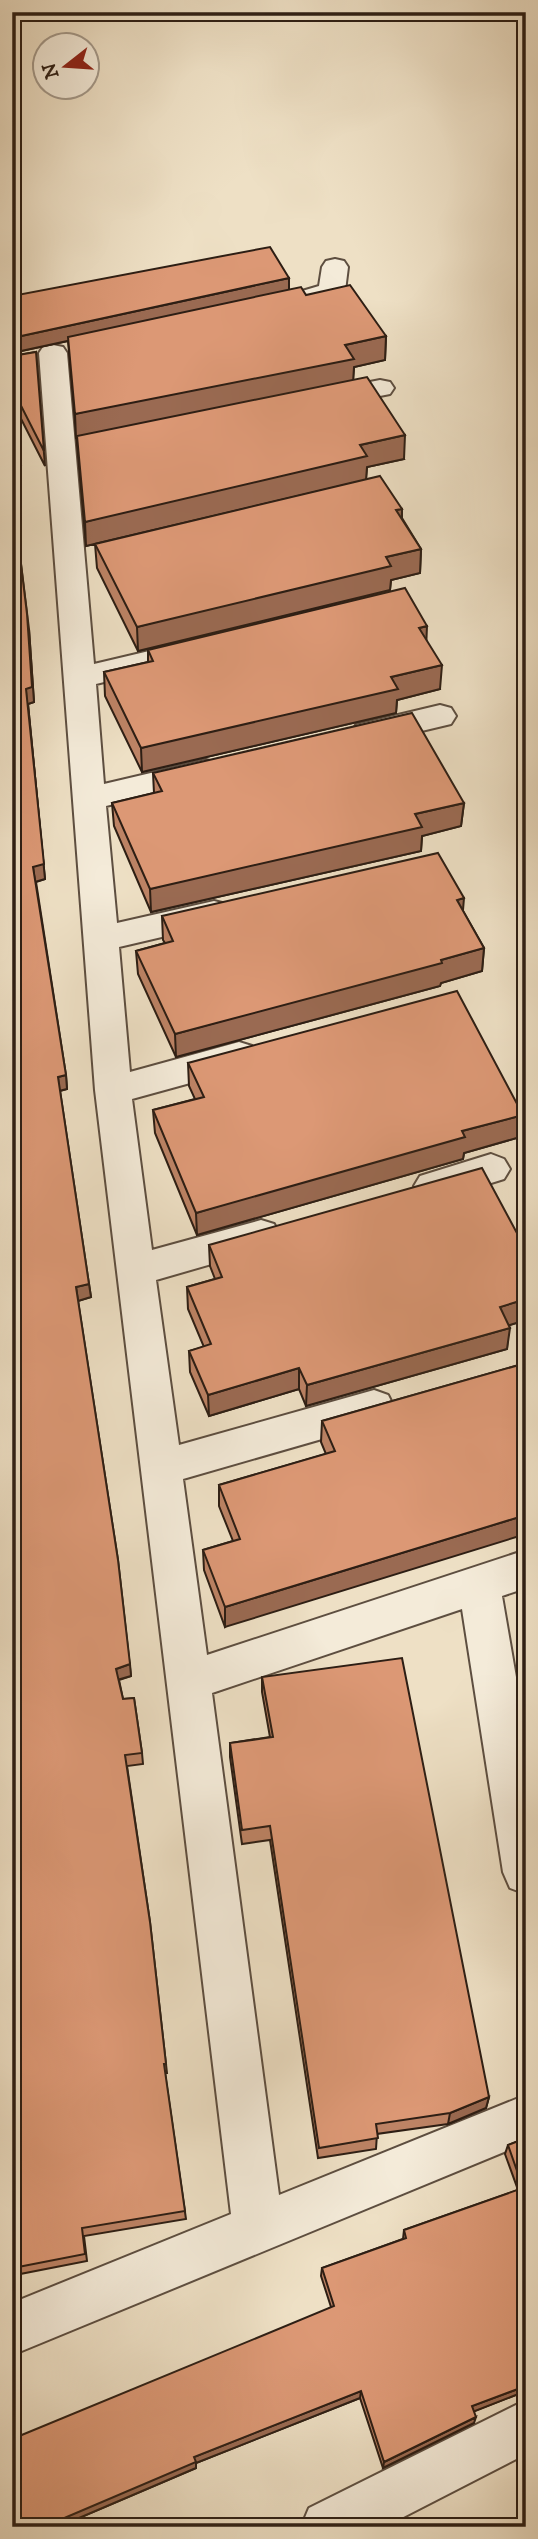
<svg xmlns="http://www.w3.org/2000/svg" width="538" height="2539" viewBox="0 0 538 2539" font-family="'IM FELL DW Pica',serif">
<rect width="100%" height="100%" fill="#eee0c5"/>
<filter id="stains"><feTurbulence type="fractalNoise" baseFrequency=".00286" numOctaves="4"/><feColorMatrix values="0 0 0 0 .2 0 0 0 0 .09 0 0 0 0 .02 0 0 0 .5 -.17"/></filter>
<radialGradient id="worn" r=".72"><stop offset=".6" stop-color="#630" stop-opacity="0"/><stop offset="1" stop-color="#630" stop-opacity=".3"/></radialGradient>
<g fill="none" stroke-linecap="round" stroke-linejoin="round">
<defs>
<path id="street" d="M 335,259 L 344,261 L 348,267 L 345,291 L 341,297 L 285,313 L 275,311 L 272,305 L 275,299 L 319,286 L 322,267 L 326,261 Z
M 53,345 L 63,347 L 67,353 L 94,664 L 200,639 L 211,642 L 216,649 L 211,656 L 96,684 L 104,784 L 206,760 L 217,763 L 222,771 L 217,779 L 106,806 L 117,923 L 214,901 L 226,904 L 231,913 L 226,922 L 119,947 L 130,1072 L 239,1042 L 252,1046 L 257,1056 L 252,1066 L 132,1099 L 152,1250 L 261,1220 L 274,1224 L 280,1235 L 274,1246 L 156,1280 L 179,1445 L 374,1390 L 388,1395 L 394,1407 L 388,1419 L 374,1424 L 183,1479 L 207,1655 L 526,1550 L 526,1588 L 502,1596 L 526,1735 L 526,1894 L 510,1888 L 503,1872 L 462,1609 L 212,1693 L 279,2195 L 526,2095 L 526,2143 L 12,2355 L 12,2303 L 231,2214 L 95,1090 L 39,353 L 43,347 Z
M 380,380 L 390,382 L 394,388 L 390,394 L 324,407 L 314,405 L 310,399 L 314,393 Z
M 440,705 L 451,708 L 456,716 L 451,724 L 367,744 L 356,741 L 351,733 L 356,725 Z
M 491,1154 L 504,1159 L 510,1169 L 504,1179 L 433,1201 L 420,1196 L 414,1186 L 420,1176 Z
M 526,2400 L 526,2454 L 384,2527 L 301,2527 L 309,2508 Z"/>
</defs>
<use href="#street" stroke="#5d4e40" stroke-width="4"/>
<use href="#street" fill="#f4ebd9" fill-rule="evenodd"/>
</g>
<path fill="#bd8365" stroke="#2d1e14" stroke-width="2" d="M 289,290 L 306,295 L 386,336 L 385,360 L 354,367 L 353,380 L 404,459 L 367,467 L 366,479 L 402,509 L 402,518 L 421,549 L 420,573 L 391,580 L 390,590 L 138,651 L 97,568 L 95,544 L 152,530 L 86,546 L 68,341 L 12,353 L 12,296 Z
M 36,352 L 45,466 L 14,405 L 21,465 L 12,468 L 12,356 Z
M 12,490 L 29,629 L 34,702 L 28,704 L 45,879 L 36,882 L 66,1075 L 67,1089 L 60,1091 L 89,1284 L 91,1297 L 78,1301 L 118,1560 L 131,1676 L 119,1680 L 123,1699 L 134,1698 L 142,1753 L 143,1764 L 127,1766 L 150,1922 L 167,2073 L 165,2073 L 186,2219 L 84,2236 L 87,2261 L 15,2275 L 13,2268 L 12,2262 Z
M 426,640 L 440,689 L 397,700 L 396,713 L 142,772 L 105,696 L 104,672 L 148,662 L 148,650 Z
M 153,773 L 464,803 L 461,826 L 422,836 L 421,851 L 151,912 L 114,826 L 112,803 L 154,793 Z
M 463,911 L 484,948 L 482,971 L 441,983 L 440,986 L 176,1057 L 138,974 L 136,951 L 165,943 L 163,940 L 162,916 Z
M 188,1063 L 520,1137 L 464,1153 L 463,1159 L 197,1235 L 155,1133 L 153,1110 L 195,1099 L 189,1086 Z
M 209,1245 L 526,1250 L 526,1320 L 509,1325 L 507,1349 L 306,1406 L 299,1389 L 209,1416 L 190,1372 L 189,1351 L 204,1347 L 188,1309 L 187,1287 L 215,1279 L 210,1266 Z
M 526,1363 L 225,1627 L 204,1570 L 203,1550 L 233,1541 L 219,1506 L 219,1485 L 326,1454 L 321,1442 L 322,1421 Z
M 262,1677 L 489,2097 L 486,2108 L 448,2124 L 377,2134 L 376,2149 L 318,2158 L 270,1840 L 242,1844 L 230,1757 L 230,1743 L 270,1737 L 262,1692 Z
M 526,2138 L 526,2391 L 474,2411 L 474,2423 L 383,2468 L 360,2398 L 196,2463 L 196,2468 L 58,2527 L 12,2527 L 331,2307 L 321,2276 L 322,2268 L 403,2239 L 404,2230 L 518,2190 L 505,2154 L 508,2145 Z"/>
<path fill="#9a6a52" stroke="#2d1e14" stroke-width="2" d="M 289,278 L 289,293 L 12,353 L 12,338 Z
M 386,336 L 385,360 L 354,367 L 353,383 L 76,438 L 75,414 L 345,345 Z
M 405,435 L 404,459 L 367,467 L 366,480 L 86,546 L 85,522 L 360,445 Z
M 19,450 L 21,465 L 12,468 L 12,452 Z
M 402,509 L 401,533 L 396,510 Z
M 421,549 L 420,573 L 391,580 L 390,590 L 138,651 L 137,627 L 386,557 Z
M 427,626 L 426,650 L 419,628 Z
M 29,629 L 34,702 L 28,704 L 45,879 L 35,882 L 33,867 L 26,689 Z
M 442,665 L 440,689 L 397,700 L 396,713 L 142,772 L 141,748 L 391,677 Z
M 464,803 L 461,826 L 422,836 L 421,851 L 151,912 L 150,889 L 415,814 Z
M 464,898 L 462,922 L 457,900 Z
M 484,948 L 482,971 L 441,983 L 440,986 L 176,1057 L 175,1034 Z
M 66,1075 L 67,1089 L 59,1091 L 58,1077 Z
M 523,1115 L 520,1137 L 464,1153 L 463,1159 L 197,1235 L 196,1213 L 462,1131 Z
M 89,1284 L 91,1297 L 78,1301 L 76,1287 Z
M 526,1299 L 526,1320 L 497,1329 L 500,1307 Z
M 510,1328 L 507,1349 L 306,1406 L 307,1385 Z
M 299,1368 L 299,1389 L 209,1416 L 208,1395 Z
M 526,1515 L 526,1534 L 225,1627 L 225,1607 Z
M 130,1664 L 131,1676 L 117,1680 L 116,1669 Z
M 489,2097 L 486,2108 L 448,2124 L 450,2113 Z
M 526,2386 L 526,2391 L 470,2413 L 472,2406 Z
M 361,2391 L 360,2398 L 196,2463 L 196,2468 L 58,2527 L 42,2527 L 194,2457 Z
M 476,2417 L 474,2423 L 383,2468 L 384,2462 Z"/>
<path fill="#dc9875" stroke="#2d1e14" stroke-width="2" d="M 270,247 L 289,278 L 12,338 L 12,296 Z
M 350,285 L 386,336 L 345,345 L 354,359 L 75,414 L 68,337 L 301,287 L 306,295 Z
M 36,352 L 44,451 L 13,390 L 19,450 L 12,452 L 12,356 Z
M 367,377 L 405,435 L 360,445 L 367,456 L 85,522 L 77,436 Z
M 380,476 L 402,509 L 396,510 L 421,549 L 386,557 L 391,566 L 137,627 L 95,544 Z
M 12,490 L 27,614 L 32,687 L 26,689 L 44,864 L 33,867 L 66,1075 L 58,1077 L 89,1284 L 76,1287 L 118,1560 L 130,1664 L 116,1669 L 123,1699 L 134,1698 L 142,1753 L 125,1755 L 150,1922 L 166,2064 L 164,2064 L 185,2211 L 82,2228 L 85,2254 L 13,2268 Z
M 405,588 L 427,626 L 419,628 L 442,665 L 391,677 L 398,689 L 141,748 L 104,672 L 153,661 L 148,650 Z
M 412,713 L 464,803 L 415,814 L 422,827 L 150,889 L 112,803 L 162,791 L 153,773 Z
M 438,853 L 464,898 L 457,900 L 484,948 L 441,960 L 442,963 L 175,1034 L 136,951 L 173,941 L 162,916 Z
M 457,991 L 523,1115 L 462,1131 L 465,1137 L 196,1213 L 153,1110 L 204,1097 L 188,1063 Z
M 482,1168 L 526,1250 L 526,1299 L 500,1307 L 510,1328 L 307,1385 L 299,1368 L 208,1395 L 189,1351 L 211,1344 L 187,1287 L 222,1277 L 209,1245 Z
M 526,1363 L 526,1515 L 225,1607 L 203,1550 L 240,1539 L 219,1485 L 335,1451 L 322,1421 Z
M 402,1658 L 489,2097 L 450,2113 L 376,2124 L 378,2138 L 319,2148 L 270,1826 L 242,1830 L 230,1743 L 273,1737 L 262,1677 Z
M 526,2138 L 526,2386 L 472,2406 L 476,2417 L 384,2462 L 361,2391 L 194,2457 L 196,2462 L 55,2522 L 42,2527 L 12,2527 L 12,2439 L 334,2306 L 322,2268 L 406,2238 L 404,2230 L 523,2188 L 508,2145 Z"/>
<rect width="538" height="2539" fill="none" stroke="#eee0c5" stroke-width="42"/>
<rect x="14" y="14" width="510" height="2511" fill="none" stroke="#2d1e14" stroke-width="3.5"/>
<rect x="21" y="21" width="496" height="2497" fill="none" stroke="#2d1e14" stroke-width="2"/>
<g transform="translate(66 66) rotate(253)"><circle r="33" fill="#f4ebd9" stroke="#a4998a" stroke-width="2"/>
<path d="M0-5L12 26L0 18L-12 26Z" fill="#8f2418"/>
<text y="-10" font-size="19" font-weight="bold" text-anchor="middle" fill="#2d1e14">N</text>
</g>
<rect width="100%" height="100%" filter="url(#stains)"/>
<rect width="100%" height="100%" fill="url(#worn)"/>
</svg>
